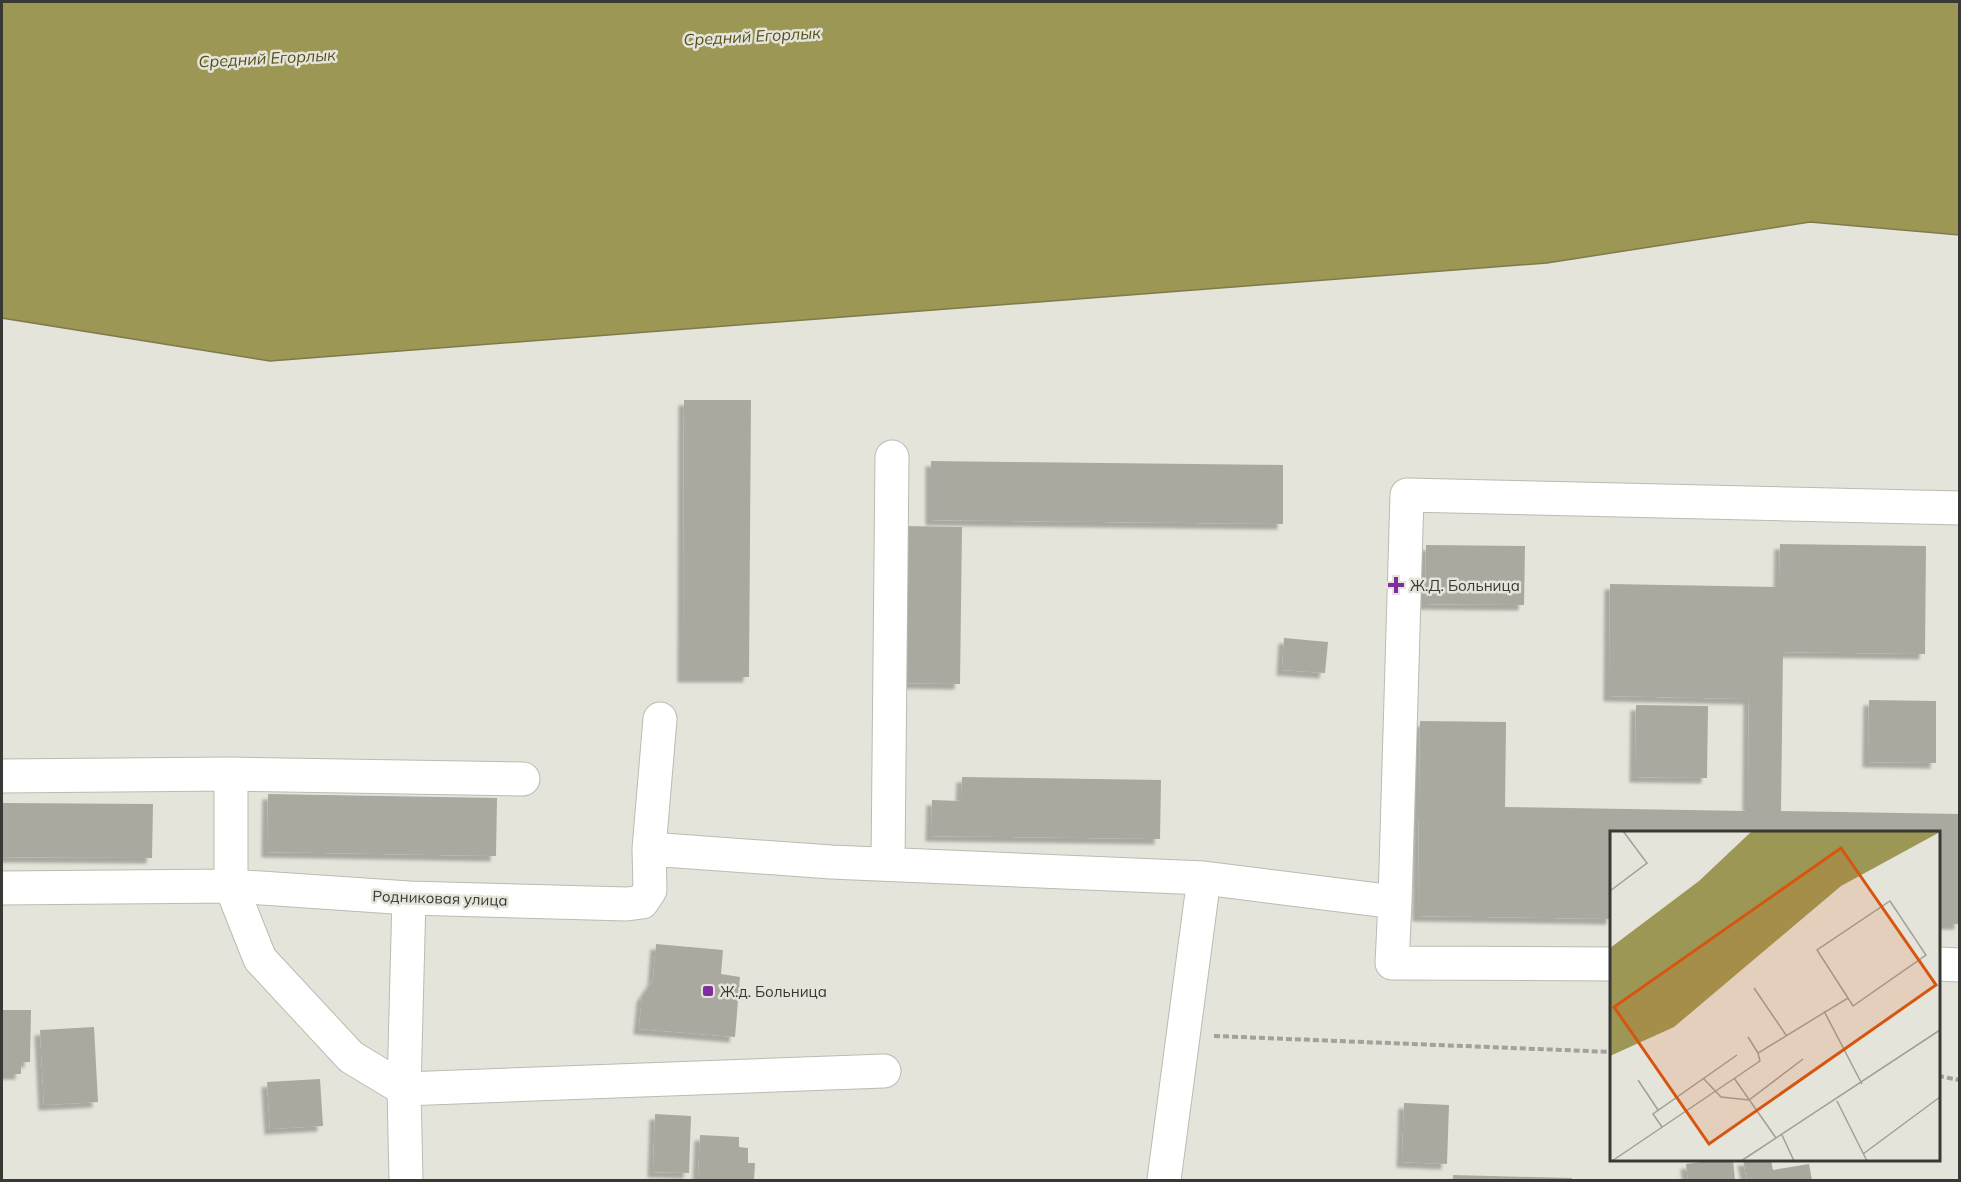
<svg xmlns="http://www.w3.org/2000/svg" width="1961" height="1182" viewBox="0 0 1961 1182" font-family="Mulish,sans-serif">
<defs>
<filter id="shadow"><feDropShadow dx="-5.5" dy="5.5" stdDeviation="1.5" flood-color="#0004"/></filter>
</defs>
<rect width="100%" height="100%" fill="#e5e4da"/>
<path fill="#9d9755" stroke="#7f7a4b" stroke-width="1.5" d="M 2,2 L 1959,2 L 1959,235 L 1810,222 L 1547,263 L 270,361 L 2,318 Z"/>
<path fill="#aaa9a0" filter="url(#shadow)" d="M 684,400 L 751,400 L 749,677 L 683,677 Z
M 931,461 L 1283,465 L 1283,524 L 931,520 Z
M 904,526 L 962,527 L 960,684 L 903,683 Z
M 1780,544 L 1926,546 L 1925,654 L 1783,652 L 1781,811 L 1960,814 L 1960,924 L 1938,924 L 1938,832 L 1612,832 L 1612,919 L 1418,916 L 1420,721 L 1506,722 L 1505,807 L 1748,811 L 1749,699 L 1609,696 L 1610,584 L 1779,587 Z
M 1426,545 L 1525,546 L 1524,605 L 1425,604 Z
M 1284,638 L 1328,642 L 1325,673 L 1282,670 Z
M 1869,700 L 1936,701 L 1936,763 L 1868,762 Z
M 1636,705 L 1708,706 L 1707,778 L 1635,777 Z
M 962,777 L 1161,780 L 1160,839 L 931,836 L 932,800 L 961,801 Z
M 268,794 L 497,798 L 496,856 L 267,852 Z
M 2,803 L 153,804 L 152,858 L 2,857 Z
M 656,944 L 723,950 L 721,974 L 740,977 L 735,1037 L 639,1029 L 642,997 L 653,980 Z
M 2,1010 L 31,1010 L 30,1062 L 21,1062 L 21,1074 L 2,1074 Z
M 94,1027 L 98,1102 L 44,1105 L 40,1030 Z
M 320,1079 L 323,1126 L 270,1129 L 267,1082 Z
M 1404,1103 L 1449,1105 L 1447,1164 L 1402,1162 Z
M 655,1114 L 691,1116 L 689,1173 L 653,1172 Z
M 700,1135 L 739,1137 L 739,1147 L 748,1148 L 748,1163 L 755,1163 L 754,1180 L 698,1180 Z
M 1701,1160 L 1733,1160 L 1735,1180 L 1688,1180 L 1686,1164 L 1701,1162 Z
M 1743,1160 L 1771,1160 L 1773,1170 L 1809,1164 L 1812,1180 L 1747,1180 Z
M 1453,1175 L 1572,1178 L 1572,1180 L 1453,1180 Z"/>
<g fill="none" stroke-linecap="round" stroke-linejoin="round">
<defs>
<path id="minor" d="M 231,774 L 231,886 L 260,959 L 351,1057 L 404,1089 L 884,1071
M 2,776 L 231,774 L 523,779
M 649,849 L 660,719
M 888,864 L 892,457
M 2,888 L 231,886 L 409,898 L 627,904 L 642,902 L 650,890 L 649,849 L 831,862 L 1204,878 L 1395,902 L 1392,963 L 1612,964
M 1395,902 L 1407,495 L 1960,508
M 1938,964 L 1960,965
M 406,1180 L 404,1089 L 409,898
M 1164,1180 L 1204,878"/>
</defs>
<use href="#minor" stroke="#bbbbb1" stroke-width="35"/>
<path stroke="#a2a19a" stroke-width="4" stroke-dasharray="6 3" stroke-linecap="butt" d="M 1214,1036 L 1612,1052
M 1938,1076 L 1960,1080"/>
<use href="#minor" stroke="#fff" stroke-width="33"/>
</g>
<g fill="#7e2e9e" stroke="#e5e4da" stroke-width="2">
<path d="M1393 576h6v6h6v6h-6v6h-6v-6h-6v-6h6z"/>
<rect x="702" y="985" width="12" height="12" rx="3"/>
</g>
<g text-anchor="middle" dominant-baseline="central" stroke-width="5" stroke-linejoin="round" paint-order="stroke">
<g font-size="15" fill="#383834" stroke="#e5e4da" text-anchor="start">
<text x="1410" y="585">Ж.Д. Больница</text>
<text x="720" y="991">Ж.д. Больница</text>
</g>
<g font-size="15" fill="#383834" stroke="#e5e4da">
<text transform="translate(440 898) rotate(2)">Родниковая улица</text>
</g>
<g font-size="16" font-style="italic" fill="#54501c" stroke="#e5e4da">
<text transform="translate(752 36) rotate(-3)">Средний Егорлык</text>
<text transform="translate(267 58) rotate(-3)">Средний Егорлык</text>
</g>
</g>
<g transform="translate(1610 831)">
<rect width="330" height="330" fill="#e5e4da"/>
<path d="M 142,0 L 330,1 L 231,55 L 64,196 L 0,225 L 0,117 L 89,50 Z" fill="#9d9755"/>
<path fill="none" stroke="#a09f98" stroke-width="1.5" d="M 0,60 L 37,32 L 13,0M 144,157 L 176,204M 214,180 L 252,253M 138,206 L 148,222M 93,247 L 111,266 L 139,269 L 193,228M 124,247 L 166,307M 28,249 L 48,279M 227,270 L 257,330M 52,296 L 43,283 L 127,224M 172,304 L 184,330M 253,323 L 330,266M 2,330 L 150,230 L 148,222 L 238,167 L 243,175 L 316,124 L 280,70 L 207,119 L 238,167M 131,330 L 330,199"/>
<path fill="#d65610" fill-opacity="0.15" stroke="#d65610" stroke-width="3" d="M 231,17 L 326,154 L 99,313 L 4,176 Z"/>
<rect width="330" height="330" fill="none" stroke="#383834" stroke-width="3"/>
</g>
<rect width="1961" height="1182" fill="none" stroke="#383834" stroke-width="6"/>
</svg>
